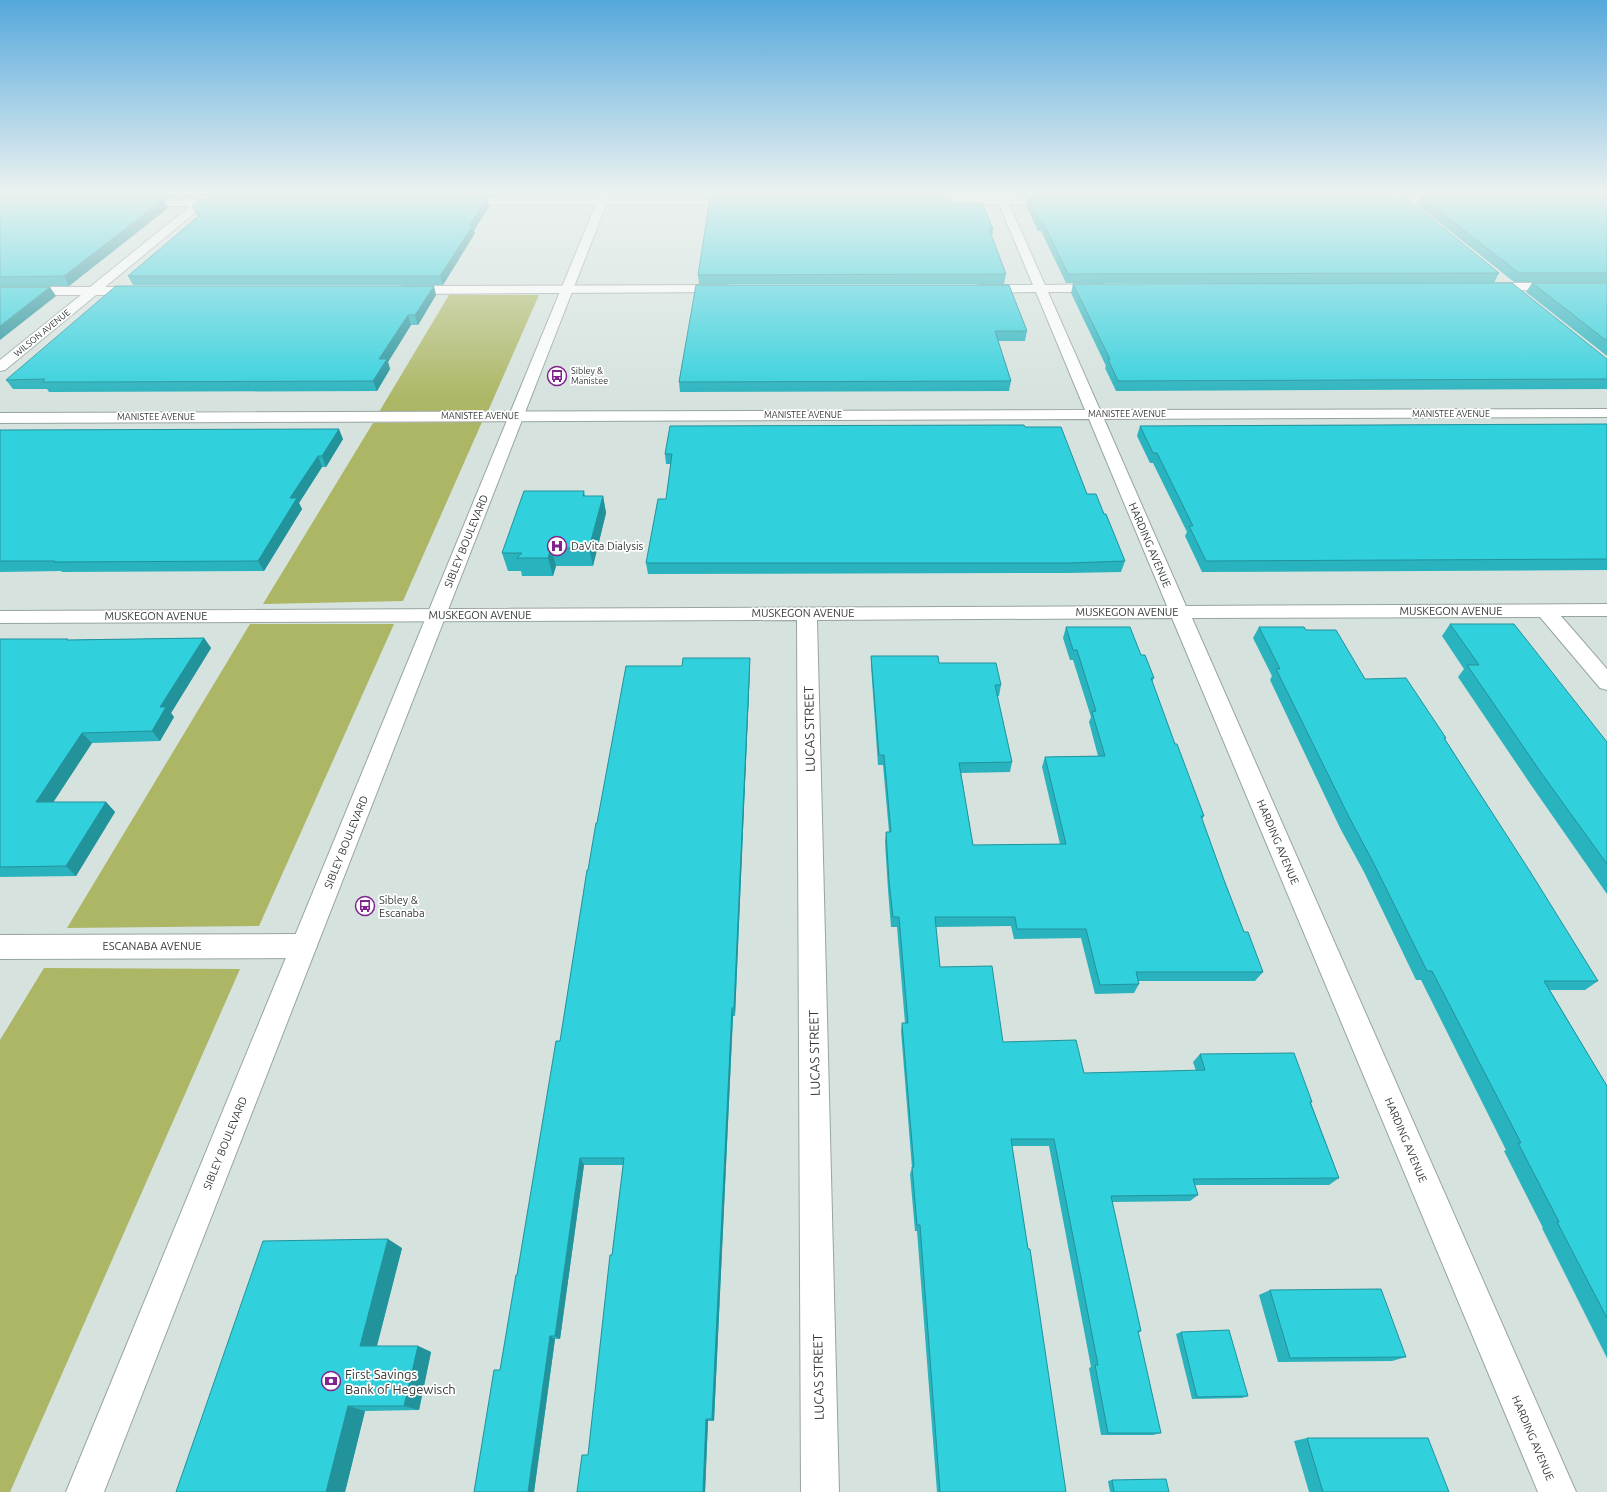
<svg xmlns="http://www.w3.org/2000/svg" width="1607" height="1492" viewBox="0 0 1607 1492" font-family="Ubuntu,sans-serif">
<rect width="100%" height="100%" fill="#d5e2dd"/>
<path fill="#acb664" d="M 449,295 L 539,295 L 488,411 L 379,412 Z
M 482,422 L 403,601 L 263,604 L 373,423 Z
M 250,624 L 394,624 L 259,926 L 67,928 Z
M 44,968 L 240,969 L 10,1492 L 0,1492 L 0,1040 Z"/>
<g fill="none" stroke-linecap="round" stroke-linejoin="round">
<defs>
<path id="minor" d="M 994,192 L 1004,192 L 1007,198 L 1056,198 L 1061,201 L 1056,204 L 1009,204 L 1045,285 L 1102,284 L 1106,285 L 1108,288 L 1106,291 L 1102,292 L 1048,292 L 1100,410 L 1607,409 L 1607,417 L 1104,419 L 1186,606 L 1607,604 L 1607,616 L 1561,616 L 1607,669 L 1607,690 L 1600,688 L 1540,617 L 1192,618 L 1576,1492 L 1538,1492 L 1172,618 L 817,620 L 839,1492 L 801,1492 L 797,620 L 0,623 L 0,611 L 1167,606 L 1089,419 L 0,423 L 0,413 L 1085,410 L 1036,292 L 980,293 L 976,292 L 974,289 L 976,286 L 980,285 L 1033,285 L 999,204 L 922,204 L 917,201 L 922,198 L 996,198 Z
M 205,196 L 209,197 L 210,200 L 226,200 L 231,203 L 226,206 L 203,206 L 105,287 L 142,287 L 146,288 L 148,291 L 146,294 L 96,295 L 5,370 L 0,371 L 0,360 L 81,295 L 0,295 L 0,287 L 90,287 L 190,206 L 136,206 L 132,205 L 131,203 L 132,201 L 198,200 Z
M 1448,197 L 1452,198 L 1453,200 L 1452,202 L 1378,204 L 1373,201 L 1378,198 Z
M 458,199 L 740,199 L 745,202 L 740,205 L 454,204 L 453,202 L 454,200 Z
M 1486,283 L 1607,283 L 1607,291 L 1482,290 L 1480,287 L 1482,284 Z
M 726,285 L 730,286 L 732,289 L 730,292 L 404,294 L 400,293 L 398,290 L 400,287 L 404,286 Z
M 304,934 L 313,938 L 317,946 L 313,954 L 304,958 L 0,959 L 0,935 Z"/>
<path id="secondary" d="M 601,192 L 611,192 L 104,1492 L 66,1492 Z"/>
</defs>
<use href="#minor" stroke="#98a4a0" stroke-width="2"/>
<use href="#secondary" stroke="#98a4a0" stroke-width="2"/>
<use href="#minor" fill="#fff" fill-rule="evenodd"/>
<use href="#secondary" fill="#fff" fill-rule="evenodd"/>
</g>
<path fill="#29b3be" d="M 0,192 L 498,192 L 495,197 L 211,198 L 205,195 L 198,198 L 183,198 L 182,197 L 179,198 L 0,198 Z
M 683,192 L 947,192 L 947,197 L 712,197 L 712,195 L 684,195 Z
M 1019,192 L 1607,192 L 1607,196 L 1404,196 L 1397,193 L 1391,195 L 1499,273 L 1494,283 L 1066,283 L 1041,231 L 1038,231 L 1026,205 L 1027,196 L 1021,196 Z
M 1420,196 L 1607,196 L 1607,282 L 1514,282 L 1416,204 Z
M 0,199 L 168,208 L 69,286 L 0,286 Z
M 952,203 L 993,229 L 992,237 L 1006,274 L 1004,284 L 699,284 L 698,275 Z
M 192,205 L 489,207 L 474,230 L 475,233 L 443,285 L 133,285 L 128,276 L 198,216 L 196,214 Z
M 1532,283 L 1607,283 L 1607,356 L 1526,292 Z
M 1073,284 L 1607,359 L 1607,389 L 1116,391 L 1105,368 L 1106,366 L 1071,293 Z
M 696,285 L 1027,331 L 1025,341 L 998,341 L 1011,381 L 1009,391 L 680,392 L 679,382 Z
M 436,295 L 418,325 L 411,325 L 388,362 L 390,369 L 377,391 L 49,392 L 47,389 L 13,389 L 6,380 Z
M 1607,424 L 1607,570 L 1202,572 L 1185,536 L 1187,532 L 1153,463 L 1150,463 L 1137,436 L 1140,426 Z
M 1025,427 L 1087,494 L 1104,514 L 1125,561 L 1121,572 L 1067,573 L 648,574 L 646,563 L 666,499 L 671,464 L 666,464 L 665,454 Z
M 0,430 L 343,439 L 326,467 L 322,467 L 299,503 L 302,509 L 264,571 L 62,572 L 61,571 L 0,572 Z
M 584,491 L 585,496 L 603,496 L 606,513 L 593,566 L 556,566 L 553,576 L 522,576 L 521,571 L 508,571 L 502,553 Z
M 1450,624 L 1607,742 L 1607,894 L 1531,785 L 1458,677 L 1464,669 L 1442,636 Z
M 1066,627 L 1141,655 L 1154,678 L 1152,682 L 1175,744 L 1204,816 L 1202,819 L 1224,880 L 1244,932 L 1263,972 L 1255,981 L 1138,981 L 1139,984 L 1134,993 L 1095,994 L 1081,938 L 1014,939 L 1011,926 L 936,927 L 940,967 L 1003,1042 L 1084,1073 L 1196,1071 L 1193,1062 L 1200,1054 L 1312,1102 L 1311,1103 L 1339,1178 L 1329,1185 L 1195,1185 L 1198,1195 L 1190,1201 L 1112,1202 L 1141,1331 L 1138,1333 L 1161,1433 L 1153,1435 L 1101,1435 L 1089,1368 L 1091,1367 L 1049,1146 L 1012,1146 L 1066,1492 L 937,1492 L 917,1231 L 915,1231 L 910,1174 L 912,1168 L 901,1031 L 902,1023 L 905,1023 L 897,927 L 891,927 L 888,890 L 885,842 L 886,832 L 889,832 L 883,765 L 878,765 L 871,666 L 871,656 L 939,663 L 1001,685 L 999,696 L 997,696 L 1012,762 L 1010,772 L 961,773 L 973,845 L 1060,844 L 1042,767 L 1045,757 L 1098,756 L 1089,722 L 1091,717 L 1073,660 L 1070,660 L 1063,638 Z
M 1259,627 L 1306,630 L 1365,679 L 1446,738 L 1445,739 L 1598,981 L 1585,990 L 1550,990 L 1607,1086 L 1607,1358 L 1542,1228 L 1543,1228 L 1504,1151 L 1506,1150 L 1421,980 L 1416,980 L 1364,872 L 1340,828 L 1270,680 L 1272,676 L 1253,638 Z
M 204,638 L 211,648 L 171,713 L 174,717 L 160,741 L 92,743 L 53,802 L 106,802 L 115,812 L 76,876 L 0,877 L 0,639 L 69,640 Z
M 750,668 L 735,1016 L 733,1016 L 714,1421 L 708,1421 L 705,1492 L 577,1492 L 588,1455 L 623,1165 L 584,1165 L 560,1339 L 555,1339 L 534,1492 L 474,1492 L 500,1370 L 517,1275 L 560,1041 L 588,870 L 597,823 Z
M 402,1248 L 377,1346 L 418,1346 L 431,1352 L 419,1410 L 365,1411 L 345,1492 L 176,1492 Z
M 1270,1290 L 1406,1357 L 1392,1361 L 1278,1362 L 1259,1295 Z
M 1181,1332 L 1248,1396 L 1242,1398 L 1192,1399 L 1176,1334 Z
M 1307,1438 L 1449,1492 L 1309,1492 L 1294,1441 Z
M 1112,1480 L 1169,1492 L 1110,1492 L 1108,1481 Z"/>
<path fill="#22929b" d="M 176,192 L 180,192 L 182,197 L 179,198 Z
M 195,192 L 204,192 L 205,195 L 198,198 Z
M 494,192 L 498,192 L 495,197 Z
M 1392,192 L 1397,193 L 1391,196 Z
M 487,198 L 489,207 L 474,230 L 475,233 L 443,285 L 440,276 L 470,225 Z
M 164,199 L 168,208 L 69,286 L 64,276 Z
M 434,286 L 436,295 L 418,325 L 415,315 Z
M 50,287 L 56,296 L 0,340 L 0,326 Z
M 408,315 L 411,325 L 388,362 L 390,369 L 377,391 L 373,381 L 379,359 Z
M 339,429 L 343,439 L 326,467 L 322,456 Z
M 318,456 L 322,467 L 299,503 L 302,509 L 264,571 L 258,561 L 290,498 Z
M 603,496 L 606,513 L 593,566 L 589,548 Z
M 551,548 L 556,566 L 553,576 L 548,558 Z
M 204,638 L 211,648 L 171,713 L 174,717 L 160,741 L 152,731 L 160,707 Z
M 750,658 L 750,668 L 735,1016 L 734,1008 Z
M 82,733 L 92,743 L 47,812 L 36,802 Z
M 106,802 L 115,812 L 76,876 L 66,866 Z
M 732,1008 L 733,1016 L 714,1421 L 712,1419 Z
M 580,1158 L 584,1165 L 560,1339 L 555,1336 Z
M 388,1239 L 402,1248 L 375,1353 L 360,1346 Z
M 550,1336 L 555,1339 L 534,1492 L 528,1492 Z
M 418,1346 L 431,1352 L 419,1410 L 404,1406 Z
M 348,1406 L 365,1411 L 345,1492 L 326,1492 Z
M 706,1419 L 708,1421 L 705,1492 L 703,1492 Z"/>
<path fill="#30d0dd" stroke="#22929b" d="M 1403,195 L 1499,273 L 1068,274 L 1043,222 L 1040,222 L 1027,196 Z
M 1420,196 L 1607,196 L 1607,273 L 1519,273 Z
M 951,197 L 952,203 L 982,203 L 993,229 L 989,229 L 1006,274 L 698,275 L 710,198 Z
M 487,198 L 470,225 L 473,225 L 440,276 L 128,276 L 200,215 L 192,205 L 200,199 Z
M 0,199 L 164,199 L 64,276 L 0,277 Z
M 1512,283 L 1607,359 L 1607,379 L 1118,381 L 1108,359 L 1110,359 L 1073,284 Z
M 1532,283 L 1607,283 L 1607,341 Z
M 696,285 L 1009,285 L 1027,331 L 995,331 L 1011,381 L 679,382 Z
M 116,286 L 434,286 L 415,315 L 408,315 L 379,359 L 387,359 L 373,381 L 78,382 L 42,382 L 45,379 L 6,380 Z
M 0,287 L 50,287 L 0,326 Z
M 1607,424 L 1607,559 L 1206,561 L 1189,526 L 1193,526 L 1157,453 L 1153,453 L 1140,426 Z
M 1024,425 L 1025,427 L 1061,427 L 1087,494 L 1096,494 L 1104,514 L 1106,514 L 1125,561 L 1070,563 L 646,563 L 658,499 L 666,499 L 672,454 L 665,454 L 670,426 Z
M 339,429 L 322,456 L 318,456 L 290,498 L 297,498 L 258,561 L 54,562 L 55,561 L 0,561 L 0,430 Z
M 524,491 L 584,491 L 583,496 L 603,496 L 589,548 L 551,548 L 548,558 L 517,558 L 522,553 L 502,553 Z
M 1450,624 L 1514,624 L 1607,742 L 1607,864 L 1542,774 L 1467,665 L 1479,665 Z
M 1066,627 L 1130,627 L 1141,655 L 1145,655 L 1154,678 L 1151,678 L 1175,744 L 1177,744 L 1204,816 L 1201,816 L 1224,880 L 1244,932 L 1248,932 L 1263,972 L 1136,972 L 1139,984 L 1100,985 L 1086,929 L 1017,929 L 1015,917 L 935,917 L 940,967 L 992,966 L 1003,1042 L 1076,1040 L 1084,1073 L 1205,1070 L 1200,1054 L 1294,1053 L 1312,1102 L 1310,1102 L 1339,1178 L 1193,1179 L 1198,1195 L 1111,1196 L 1141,1331 L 1138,1331 L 1161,1433 L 1108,1433 L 1095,1365 L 1098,1365 L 1054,1139 L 1011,1139 L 1028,1249 L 1030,1249 L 1066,1492 L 940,1492 L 920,1225 L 917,1225 L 912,1167 L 914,1167 L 902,1023 L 908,1023 L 899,917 L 893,917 L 889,881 L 886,832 L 891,832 L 884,755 L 879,755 L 871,656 L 938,656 L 939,663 L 996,663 L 1001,685 L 995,685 L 1012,762 L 959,763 L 973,845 L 1066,844 L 1045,757 L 1105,756 L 1092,712 L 1096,711 L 1077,650 L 1073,650 Z
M 1259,627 L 1304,627 L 1306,630 L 1336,630 L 1365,679 L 1406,678 L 1446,738 L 1444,738 L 1531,873 L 1598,981 L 1544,981 L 1607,1086 L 1607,1318 L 1557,1222 L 1559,1222 L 1518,1143 L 1521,1143 L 1432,971 L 1427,971 L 1373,862 L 1349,817 L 1276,669 L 1280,669 Z
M 204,638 L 160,707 L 166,707 L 152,731 L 82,733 L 36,802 L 106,802 L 66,866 L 0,867 L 0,639 L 68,639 L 67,640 Z
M 683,658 L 750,658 L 734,1008 L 732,1008 L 712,1419 L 706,1419 L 703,1492 L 577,1492 L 582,1455 L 588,1455 L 610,1255 L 612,1255 L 624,1158 L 580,1158 L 555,1336 L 550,1336 L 528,1492 L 474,1492 L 494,1370 L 500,1370 L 516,1275 L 517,1275 L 556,1041 L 560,1041 L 587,870 L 588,870 L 596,823 L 597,823 L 626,666 L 682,666 Z
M 388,1239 L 360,1346 L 418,1346 L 404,1406 L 348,1406 L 326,1492 L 176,1492 L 263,1241 Z
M 1381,1289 L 1406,1357 L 1290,1358 L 1270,1290 Z
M 1229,1330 L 1248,1396 L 1197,1397 L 1181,1332 Z
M 1307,1438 L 1428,1438 L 1449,1492 L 1323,1492 Z
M 1166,1479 L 1169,1492 L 1114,1492 L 1112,1480 Z"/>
<linearGradient id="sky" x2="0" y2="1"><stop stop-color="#55a8dc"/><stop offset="0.48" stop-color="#ecf2f0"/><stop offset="1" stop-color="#ecf2f0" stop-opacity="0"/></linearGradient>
<rect width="1607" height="401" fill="url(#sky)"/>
<defs>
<symbol id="bus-ring" viewBox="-11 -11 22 22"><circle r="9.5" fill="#fff" stroke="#81248f" stroke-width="1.5"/><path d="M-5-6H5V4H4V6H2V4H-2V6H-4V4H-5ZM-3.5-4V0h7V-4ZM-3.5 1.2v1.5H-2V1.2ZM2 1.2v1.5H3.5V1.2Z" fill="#81248f"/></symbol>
<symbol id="hospital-ring" viewBox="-11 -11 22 22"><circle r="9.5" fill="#fff" stroke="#81248f" stroke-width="1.5"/><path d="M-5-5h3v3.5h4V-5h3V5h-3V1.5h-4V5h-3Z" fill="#81248f"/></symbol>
<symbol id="bank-ring" viewBox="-11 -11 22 22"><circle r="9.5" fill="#fff" stroke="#81248f" stroke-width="1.5"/><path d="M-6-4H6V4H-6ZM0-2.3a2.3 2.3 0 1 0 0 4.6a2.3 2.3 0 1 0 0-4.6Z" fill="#81248f"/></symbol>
</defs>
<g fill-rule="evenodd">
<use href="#bus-ring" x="546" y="365" width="22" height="22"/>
<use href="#hospital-ring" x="546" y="535" width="22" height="22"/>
<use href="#bus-ring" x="354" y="895" width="22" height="22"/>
<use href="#bank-ring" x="320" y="1370" width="22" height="22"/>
</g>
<g text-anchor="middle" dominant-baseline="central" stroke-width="3.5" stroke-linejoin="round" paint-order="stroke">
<g font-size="9" fill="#343937" stroke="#fff">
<text transform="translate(42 333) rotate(-39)">WILSON AVENUE</text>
<text x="1127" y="414">MANISTEE AVENUE</text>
<text x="1451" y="414">MANISTEE AVENUE</text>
<text x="803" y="415">MANISTEE AVENUE</text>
<text x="480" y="416">MANISTEE AVENUE</text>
<text x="156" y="417">MANISTEE AVENUE</text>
</g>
<g font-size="9" fill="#343937" stroke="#fff" text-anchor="start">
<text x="571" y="371">Sibley &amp;<tspan x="571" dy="10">Manistee</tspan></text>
</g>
<g font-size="11" fill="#343937" stroke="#fff">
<text transform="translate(466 541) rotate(-68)">SIBLEY BOULEVARD</text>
<text transform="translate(1150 545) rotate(67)">HARDING AVENUE</text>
<text x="1451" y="611">MUSKEGON AVENUE</text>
<text x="1127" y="612">MUSKEGON AVENUE</text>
<text x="803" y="613">MUSKEGON AVENUE</text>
<text x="480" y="615">MUSKEGON AVENUE</text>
<text x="156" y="616">MUSKEGON AVENUE</text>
<text transform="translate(346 842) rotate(-68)">SIBLEY BOULEVARD</text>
<text transform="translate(1278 842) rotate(67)">HARDING AVENUE</text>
<text x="152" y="946">ESCANABA AVENUE</text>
<text transform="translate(1406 1140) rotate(67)">HARDING AVENUE</text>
<text transform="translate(225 1143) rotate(-68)">SIBLEY BOULEVARD</text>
<text transform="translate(1533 1438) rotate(67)">HARDING AVENUE</text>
</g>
<g font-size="11" fill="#343937" stroke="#fff" text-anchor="start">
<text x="571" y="546">DaVita Dialysis</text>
<text x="379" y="900">Sibley &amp;<tspan x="379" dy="13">Escanaba</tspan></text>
</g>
<g font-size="13" fill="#343937" stroke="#fff">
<text transform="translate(809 729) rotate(-91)">LUCAS STREET</text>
<text transform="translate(814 1053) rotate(-91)">LUCAS STREET</text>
<text transform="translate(818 1377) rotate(-91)">LUCAS STREET</text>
</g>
<g font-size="13" fill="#343937" stroke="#fff" text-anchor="start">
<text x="345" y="1374">First Savings<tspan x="345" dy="15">Bank of Hegewisch</tspan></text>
</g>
</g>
</svg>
